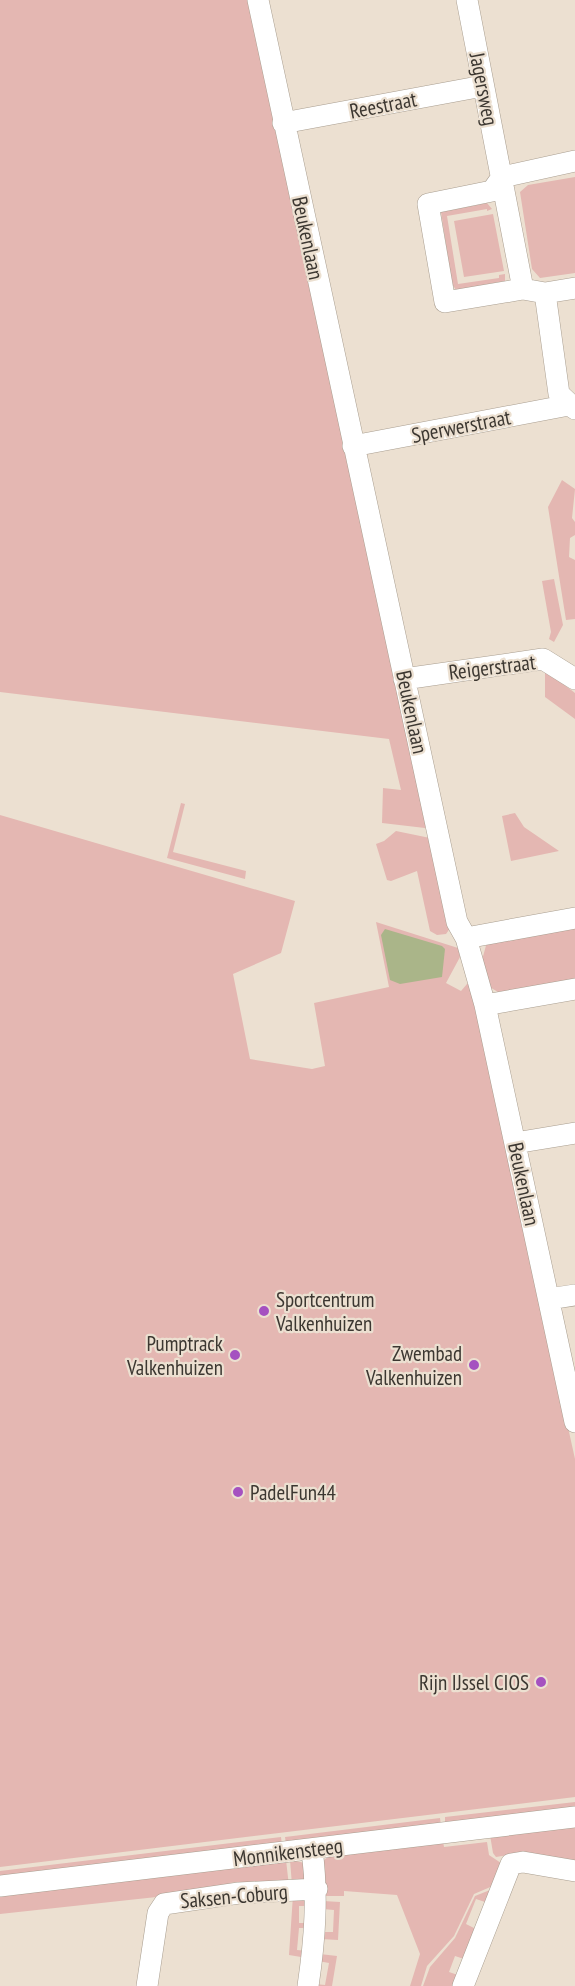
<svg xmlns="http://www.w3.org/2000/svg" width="575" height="1986" viewBox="0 0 575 1986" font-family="'PT Sans Narrow',sans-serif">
<rect width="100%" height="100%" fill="#ece0d1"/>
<path fill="#e4b7b2" d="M 0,0 L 251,0 L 429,823 L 425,828 L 382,823 L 383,788 L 401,790 L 389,739 L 0,692 Z
M 575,177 L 575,273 L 540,278 L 532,269 L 520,192 L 528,185 Z
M 487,203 L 492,209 L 487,211 L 487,209 L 447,216 L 458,284 L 499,278 L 499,275 L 505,274 L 505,281 L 456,290 L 452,284 L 441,212 Z
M 493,214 L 504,271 L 464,277 L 454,221 Z
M 562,480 L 575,489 L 572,518 L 575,522 L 575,535 L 570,538 L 569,557 L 575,560 L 575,619 L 566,620 L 548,507 Z
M 554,579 L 563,625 L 554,642 L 549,639 L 551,632 L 542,581 Z
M 545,670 L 575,693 L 575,719 L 545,697 Z
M 181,803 L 185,804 L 173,852 L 246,871 L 245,879 L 167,858 Z
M 515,813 L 524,827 L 559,851 L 511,861 L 502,816 Z
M 0,815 L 295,901 L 281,953 L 233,974 L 250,1059 L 312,1069 L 325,1066 L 314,1003 L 389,987 L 376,922 L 458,948 L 460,957 L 446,983 L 461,991 L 467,984 L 470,984 L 575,1459 L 575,1797 L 0,1867 Z
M 396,831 L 430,838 L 451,927 L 446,934 L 437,935 L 430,931 L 417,871 L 391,881 L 387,880 L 376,844 L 384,841 Z
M 575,925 L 575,983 L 498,992 L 488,986 L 482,960 L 487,942 Z
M 575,1802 L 575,1810 L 445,1825 L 445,1817 Z
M 440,1818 L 441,1826 L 286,1844 L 285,1837 Z
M 575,1825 L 575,1866 L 508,1855 L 496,1857 L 493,1853 L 490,1835 Z
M 281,1837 L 282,1845 L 0,1879 L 0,1871 Z
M 443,1841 L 444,1847 L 487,1842 L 489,1855 L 504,1865 L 495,1885 L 474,1894 L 454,1936 L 427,1966 L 421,1986 L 410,1986 L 420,1954 L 397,1895 L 344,1891 L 344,1896 L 323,1896 L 322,1862 L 330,1855 Z
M 286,1860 L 289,1886 L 237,1889 L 237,1882 L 230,1883 L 230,1889 L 0,1914 L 0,1894 Z
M 290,1860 L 305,1863 L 309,1878 L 292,1885 Z
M 495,1888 L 488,1903 L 476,1899 L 466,1924 L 478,1930 L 467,1960 L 455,1956 L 449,1972 L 461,1976 L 457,1986 L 423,1986 L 430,1967 L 455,1938 L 475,1896 Z
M 303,1894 L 310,1906 L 299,1906 L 299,1923 L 310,1923 L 309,1928 L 299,1928 L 297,1950 L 308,1951 L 307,1958 L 289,1955 L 293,1895 Z
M 323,1901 L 340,1902 L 338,1940 L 321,1939 L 322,1932 L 333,1932 L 334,1910 L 323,1909 Z
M 320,1954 L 337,1956 L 332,1986 L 314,1986 L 315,1984 L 325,1985 L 329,1963 L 318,1961 Z"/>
<path fill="#aab589" d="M 385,929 L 442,946 L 445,949 L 442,977 L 400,984 L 390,980 L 381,935 Z"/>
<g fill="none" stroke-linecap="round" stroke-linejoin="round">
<defs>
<path id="minor" d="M 258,0 L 457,922 L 466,938 L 485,1005 L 575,1422
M 467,0 L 523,289
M 283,123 L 483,86
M 575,161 L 502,177 L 492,191 L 428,204 L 445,302 L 523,289 L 545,293 L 575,288
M 545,293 L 559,394 L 575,409
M 353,446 L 569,405
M 404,679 L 543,659 L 575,679
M 466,938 L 575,918
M 485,1005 L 575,989
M 515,1143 L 575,1133
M 549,1299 L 575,1295
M 0,1886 L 575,1817
M 147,1986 L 158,1913 L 164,1904 L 239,1893 L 317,1889
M 308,1986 C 315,1939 318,1896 312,1849
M 463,1986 L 511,1864 L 523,1862 L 575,1871"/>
</defs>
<use href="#minor" stroke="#a99e90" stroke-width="22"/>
<use href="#minor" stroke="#fff" stroke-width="21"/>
</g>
<g fill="#a551c0" stroke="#ece0d1" stroke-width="2">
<circle cx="264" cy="1311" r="6"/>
<circle cx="235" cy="1355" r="6"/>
<circle cx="474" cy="1365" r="6"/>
<circle cx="238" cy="1492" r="6"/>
<circle cx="541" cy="1682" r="6"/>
</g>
<g text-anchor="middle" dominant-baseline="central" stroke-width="4.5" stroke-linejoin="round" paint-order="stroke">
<g font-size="21" fill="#3c3731" stroke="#ece0d1">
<text transform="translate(484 89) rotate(79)">Jagersweg</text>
<text transform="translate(383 105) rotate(-11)">Reestraat</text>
<text transform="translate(308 238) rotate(78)">Beukenlaan</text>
<text transform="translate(461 426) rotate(-11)">Sperwerstraat</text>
<text transform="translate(492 667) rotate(-7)">Reigerstraat</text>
<text transform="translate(412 712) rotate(78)">Beukenlaan</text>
<text transform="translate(524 1184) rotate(78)">Beukenlaan</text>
<text transform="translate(288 1852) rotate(-7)">Monnikensteeg</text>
<text transform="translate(234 1896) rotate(-5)">Saksen-Coburg</text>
</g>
<g font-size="21" fill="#3c3731" stroke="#ece0d1" text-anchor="end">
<text x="276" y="1299" text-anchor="start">Sportcentrum<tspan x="276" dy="24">Valkenhuizen</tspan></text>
<text x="223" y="1343">Pumptrack<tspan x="223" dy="24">Valkenhuizen</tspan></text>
<text x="462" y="1353">Zwembad<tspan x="462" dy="24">Valkenhuizen</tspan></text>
<text x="250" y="1492" text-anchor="start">PadelFun44</text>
<text x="529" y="1682">Rijn IJssel CIOS</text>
</g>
</g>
</svg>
